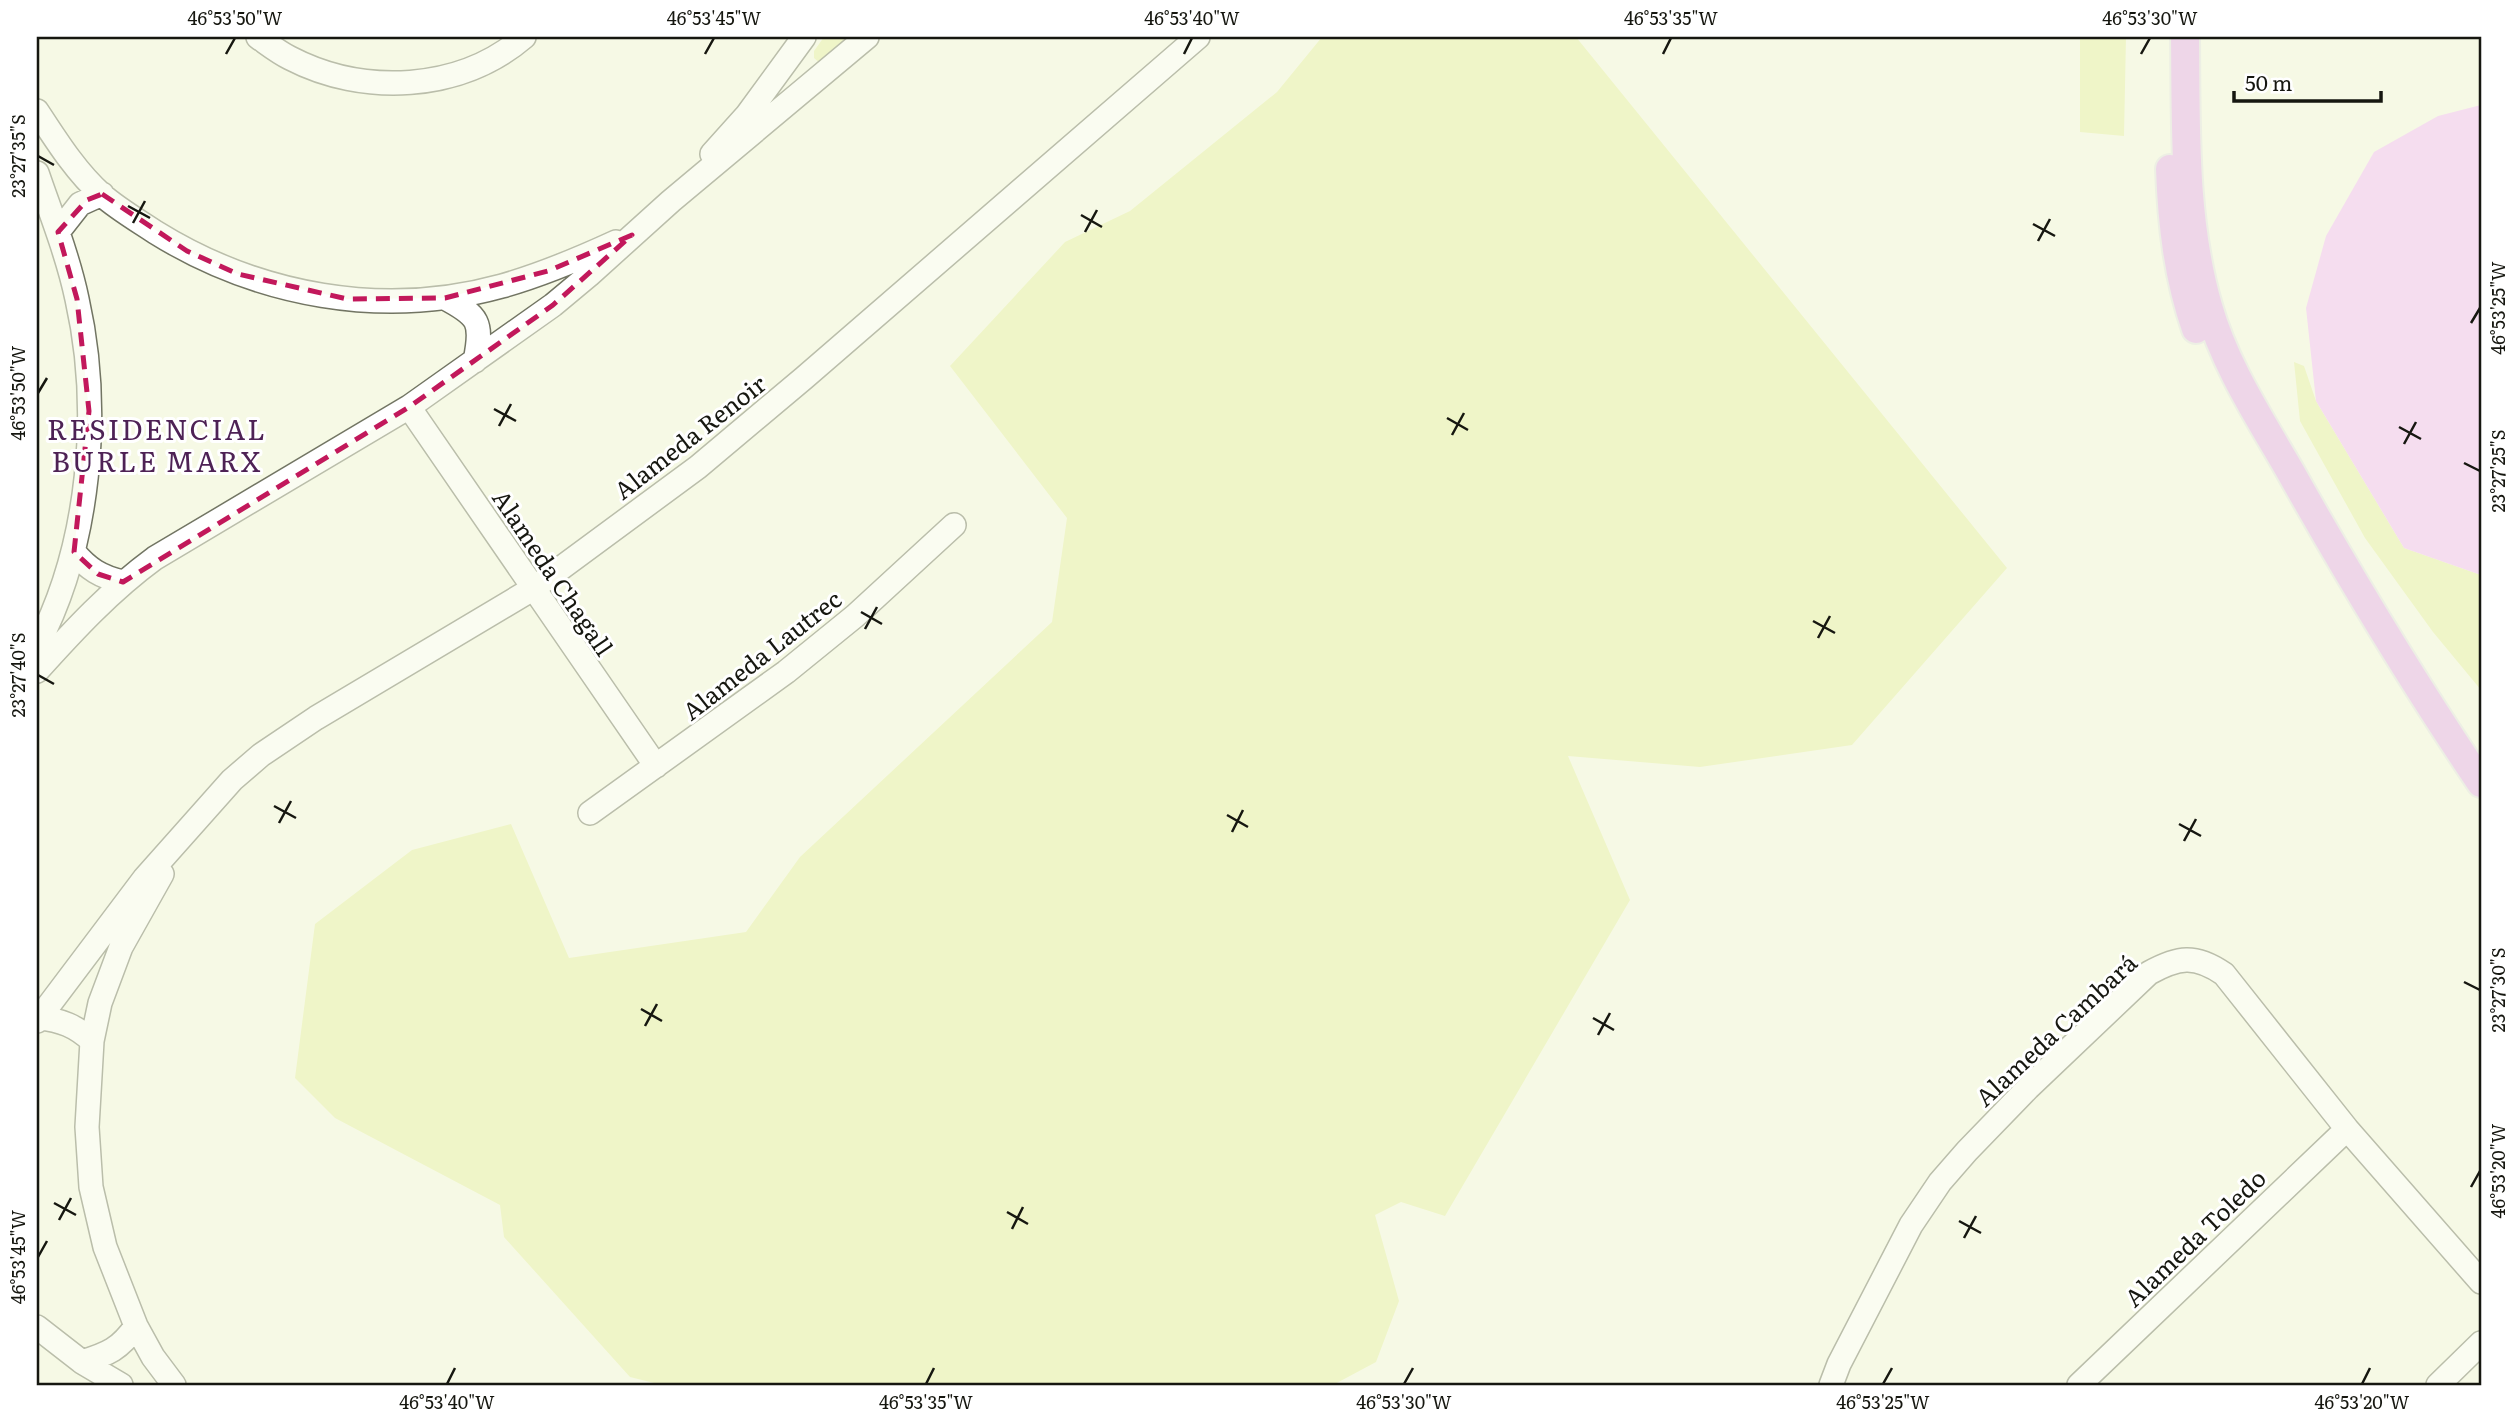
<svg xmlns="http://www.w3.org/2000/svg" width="2518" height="1422" viewBox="0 0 2518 1422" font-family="Literata,serif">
<rect width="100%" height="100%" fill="#f6f9e5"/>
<path fill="#e7efa4" d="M 824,37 L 853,37 L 821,64 L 814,58 L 814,51 Z
M 1322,37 L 1576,37 L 2007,568 L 1852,745 L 1700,767 L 1568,756 L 1630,900 L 1445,1216 L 1401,1202 L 1375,1215 L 1399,1301 L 1376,1362 L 1333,1385 L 662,1385 L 630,1377 L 504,1237 L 500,1205 L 335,1118 L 295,1078 L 315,924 L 412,850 L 511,824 L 569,958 L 746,932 L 800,857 L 1052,622 L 1067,518 L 950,366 L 1065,242 L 1130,211 L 1277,92 Z
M 2080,37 L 2126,37 L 2124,136 L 2080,132 Z
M 2294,362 L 2304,366 L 2316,401 L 2404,548 L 2481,575 L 2481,690 L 2433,632 L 2365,538 L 2300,421 Z"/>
<path fill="#f3bbfa" d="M 2481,105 L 2481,575 L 2404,548 L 2316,401 L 2306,308 L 2326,236 L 2374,152 L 2438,116 Z"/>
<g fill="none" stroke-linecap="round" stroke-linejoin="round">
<defs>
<path id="minor" d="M 258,37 C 268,44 278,52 290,58 C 363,96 460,92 524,37
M 37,111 C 56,140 76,172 102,195 C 118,209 137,220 155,232 C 258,296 383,319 502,286 C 541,275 579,259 616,242
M 712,154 L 747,115 L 804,37
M 37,173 C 51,214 68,256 77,299 C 102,410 90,546 37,646
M 58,232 L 80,204 L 102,194
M 445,298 C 479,316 483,322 475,361
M 409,407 L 656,766
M 74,552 C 88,569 101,577 123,582
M 37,671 C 74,630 110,591 155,558 L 409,407 L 553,305 L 589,275 L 671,201 L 867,37
M 590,813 L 786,672 L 855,616 L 954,525
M 162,874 L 121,947 L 100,1003 L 92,1041 L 87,1127 L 91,1187 L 105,1247 L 136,1326 L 153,1357 L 174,1385
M 39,1018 C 61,1020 76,1026 92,1041
M 37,1021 L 144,879 L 232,780 L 261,755 L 316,718 L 534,588 L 698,467 L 804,378 L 1198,37
M 37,1327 L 82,1362 L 121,1385
M 82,1362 C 108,1354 120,1349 136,1326
M 1831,1385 L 1839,1364 L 1911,1225 L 1940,1182 L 1967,1151 L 2028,1088 L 2149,973 C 2178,957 2195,954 2224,974 L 2347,1129 L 2481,1282
M 2079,1385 L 2347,1129
M 2438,1385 L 2481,1343"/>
<path id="major" d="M 2185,37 C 2186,126 2183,219 2208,306 C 2225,366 2259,417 2290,471 C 2350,578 2413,682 2481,783
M 2170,169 C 2172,224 2178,277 2196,329"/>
</defs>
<use href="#minor" stroke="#727563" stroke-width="26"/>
<use href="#major" stroke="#e3e3e2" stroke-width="32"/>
<use href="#minor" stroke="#fff" stroke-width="23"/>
<use href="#major" stroke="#e5acec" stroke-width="28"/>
</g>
<path d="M0 0H2518V1422H0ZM 102,194 L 187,251 L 238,274 L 347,299 L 445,298 L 548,271 L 632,235 L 553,305 L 409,407 L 123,582 L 98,574 L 74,552 L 89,411 L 77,299 L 58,232 L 87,200 Z" fill="#f6f9e5" fill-opacity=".55" fill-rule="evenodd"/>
<path fill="none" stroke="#c2185b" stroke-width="5" stroke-dasharray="14 9" stroke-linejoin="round" d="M 102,194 L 187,251 L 238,274 L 347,299 L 445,298 L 548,271 L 632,235 L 553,305 L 409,407 L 123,582 L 98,574 L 74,552 L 89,411 L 77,299 L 58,232 L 87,200 Z"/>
<path fill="none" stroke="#161710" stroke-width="2.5" d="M 226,54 L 235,38M 705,54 L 714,38M 1184,54 L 1192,38M 1663,54 L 1671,38M 2141,54 L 2150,38M 38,156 L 54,165M 128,206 L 150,218M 1081,215 L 1102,227M 133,223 L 145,201M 2033,224 L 2055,236M 1085,232 L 1097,210M 2038,241 L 2050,219M 2471,323 L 2480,308M 38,393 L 47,378M 494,409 L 516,421M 1447,418 L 1468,430M 499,426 L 511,404M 2399,427 L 2421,439M 1452,435 L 1464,413M 2404,444 L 2416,422M 2464,463 L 2480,471M 861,612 L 882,624M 1813,621 L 1835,633M 865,629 L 877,607M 1818,638 L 1830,616M 38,675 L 54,684M 274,806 L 296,818M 1227,815 L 1248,827M 279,823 L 291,801M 2179,824 L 2201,836M 1232,832 L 1243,810M 2184,841 L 2196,819M 2464,982 L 2480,990M 641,1009 L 662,1021M 1593,1018 L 1614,1030M 645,1026 L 657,1004M 1598,1035 L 1610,1013M 2471,1187 L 2480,1171M 54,1203 L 76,1215M 1007,1212 L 1028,1224M 59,1220 L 71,1198M 1959,1221 L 1981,1233M 1012,1229 L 1023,1207M 1964,1238 L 1976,1216M 38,1257 L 47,1241M 447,1384 L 455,1368M 926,1384 L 934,1368M 1404,1384 L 1413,1368M 1883,1384 L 1892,1368M 2362,1384 L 2370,1368"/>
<g text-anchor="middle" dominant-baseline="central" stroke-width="6" stroke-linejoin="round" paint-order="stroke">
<g font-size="24" fill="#161710" stroke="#fff">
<text transform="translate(689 436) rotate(-38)">Alameda Renoir</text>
<text transform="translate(554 572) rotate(56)">Alameda Chagall</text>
<text transform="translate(761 654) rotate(-38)">Alameda Lautrec</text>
<text transform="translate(2055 1029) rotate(-43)">Alameda Cambará</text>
<text transform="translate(2194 1237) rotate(-44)">Alameda Toledo</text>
</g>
<g font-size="28" letter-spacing="2" fill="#4e2255" stroke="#fff">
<text x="157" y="428">RESIDENCIAL<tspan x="157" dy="32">BURLE MARX</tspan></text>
</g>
</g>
<rect width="2518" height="1422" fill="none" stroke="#ffffff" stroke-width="77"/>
<path d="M2234 91v10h147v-10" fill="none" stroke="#161710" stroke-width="3.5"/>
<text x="2245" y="91" font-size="21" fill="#161710" stroke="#ffffff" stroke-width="5" paint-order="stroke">50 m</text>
<rect x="38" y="38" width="2442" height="1346" fill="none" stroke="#161710" stroke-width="2.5"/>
<g font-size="18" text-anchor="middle" fill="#161710">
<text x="235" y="25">46°53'50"W</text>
<text x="714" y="25">46°53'45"W</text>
<text x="1192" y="25">46°53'40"W</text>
<text x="1671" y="25">46°53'35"W</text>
<text x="2150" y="25">46°53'30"W</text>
<text transform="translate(19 156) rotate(-90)" y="6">23°27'35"S</text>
<text transform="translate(2499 308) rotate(-90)" y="6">46°53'25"W</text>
<text transform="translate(19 393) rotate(-90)" y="6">46°53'50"W</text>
<text transform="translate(2499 471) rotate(-90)" y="6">23°27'25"S</text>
<text transform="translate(19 675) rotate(-90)" y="6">23°27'40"S</text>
<text transform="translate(2499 990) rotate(-90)" y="6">23°27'30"S</text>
<text transform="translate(2499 1171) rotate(-90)" y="6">46°53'20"W</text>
<text transform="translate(19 1257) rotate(-90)" y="6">46°53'45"W</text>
<text x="447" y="1409">46°53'40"W</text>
<text x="926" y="1409">46°53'35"W</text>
<text x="1404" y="1409">46°53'30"W</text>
<text x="1883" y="1409">46°53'25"W</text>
<text x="2362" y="1409">46°53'20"W</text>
</g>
</svg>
